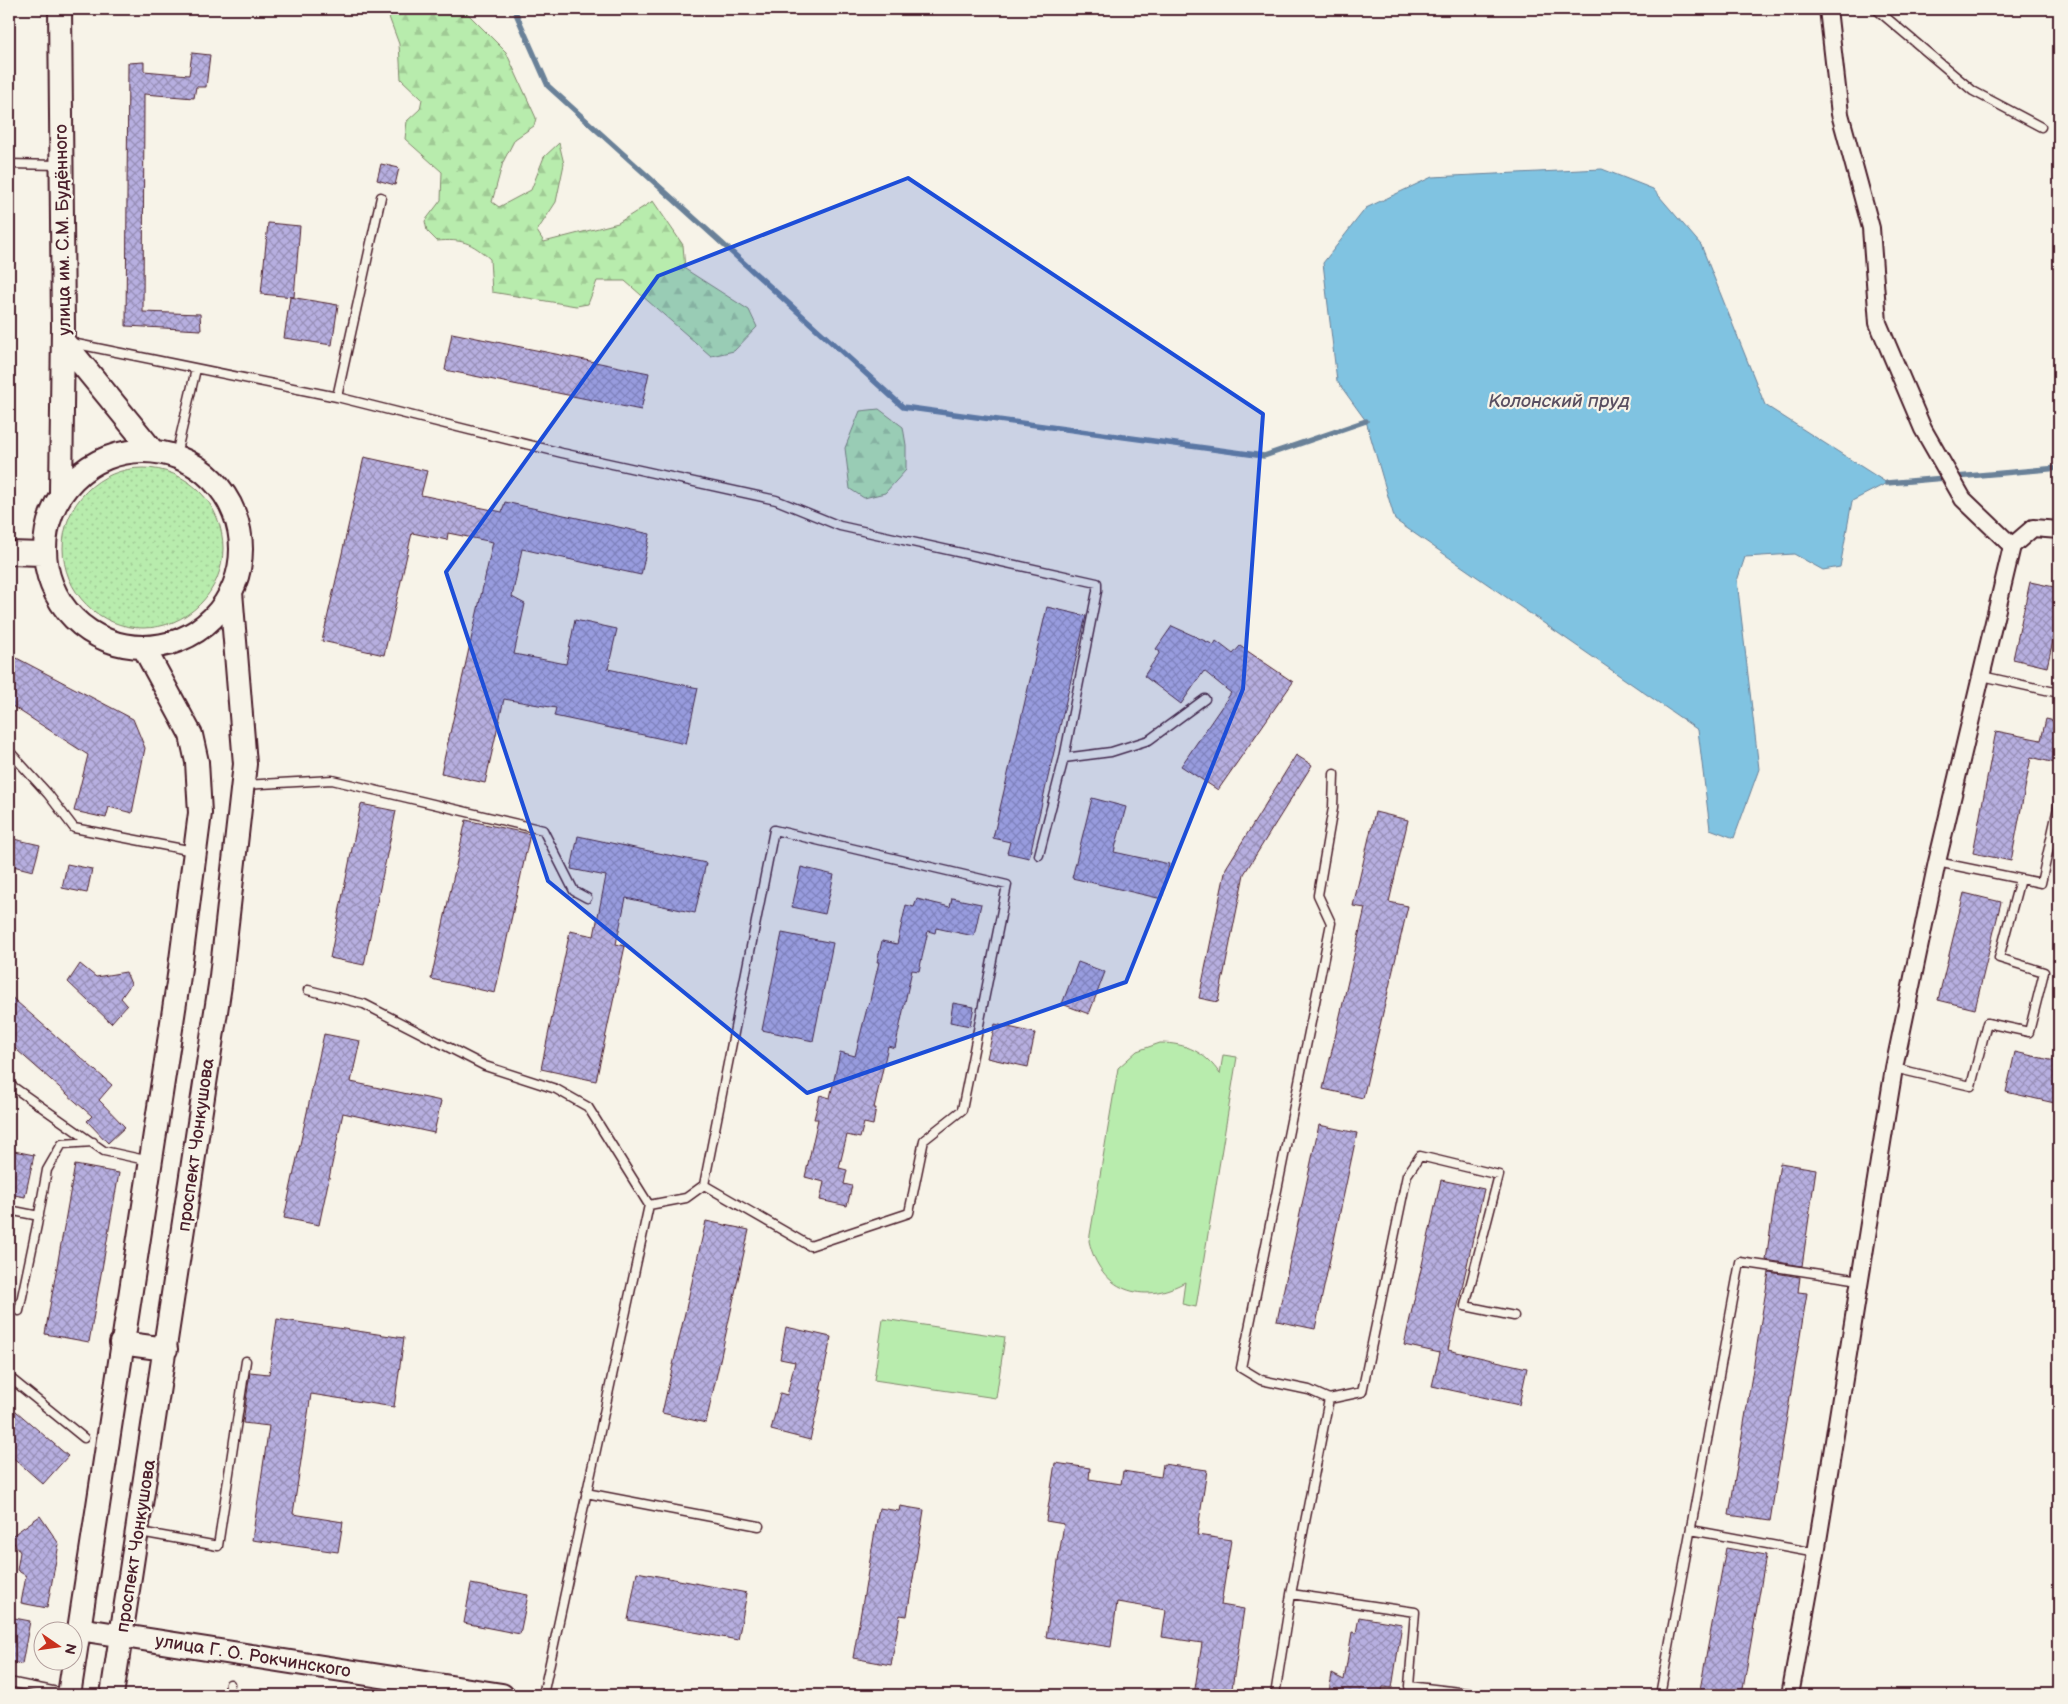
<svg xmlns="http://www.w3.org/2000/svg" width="2068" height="1704" viewBox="0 0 2068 1704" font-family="'Balsamiq Sans',sans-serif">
<defs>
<pattern id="grass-dots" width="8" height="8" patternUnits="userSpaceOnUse" patternTransform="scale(1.25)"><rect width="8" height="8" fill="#b8ecad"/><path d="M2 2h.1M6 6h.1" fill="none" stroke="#a0ca95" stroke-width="1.8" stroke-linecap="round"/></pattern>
<pattern id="forest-firs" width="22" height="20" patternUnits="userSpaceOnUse" patternTransform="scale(1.25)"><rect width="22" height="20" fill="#b8ecad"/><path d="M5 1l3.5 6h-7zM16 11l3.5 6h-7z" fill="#a0ca95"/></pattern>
<pattern id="building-cross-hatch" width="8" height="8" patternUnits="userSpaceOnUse" patternTransform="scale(1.25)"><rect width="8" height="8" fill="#b7afe0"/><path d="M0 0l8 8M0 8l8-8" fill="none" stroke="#978eb6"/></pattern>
</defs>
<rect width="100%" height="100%" fill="#f7f3e8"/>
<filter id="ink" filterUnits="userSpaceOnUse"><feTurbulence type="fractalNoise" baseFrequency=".02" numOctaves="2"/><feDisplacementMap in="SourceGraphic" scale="10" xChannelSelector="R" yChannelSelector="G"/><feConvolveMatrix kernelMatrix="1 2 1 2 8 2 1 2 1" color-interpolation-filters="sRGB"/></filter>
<g filter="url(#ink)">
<path fill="url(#grass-dots)" stroke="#81866c" d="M63 548a80 80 0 1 1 160 0a80 80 0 1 1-160 0Z"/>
<path fill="url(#forest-firs)" stroke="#81866c" d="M 386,9 L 463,9 L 506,52 L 536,118 L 534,126 L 515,139 L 503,162 L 492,202 L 499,207 L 531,190 L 544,157 L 559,143 L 564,164 L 556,202 L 537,231 L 544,242 L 618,223 L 653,201 L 683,245 L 685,269 L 749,310 L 757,327 L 734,351 L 711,356 L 625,281 L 597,281 L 588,304 L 576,306 L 492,292 L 490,259 C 471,242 462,239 437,241 L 427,231 L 425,221 L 441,200 L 442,172 L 405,139 L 407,121 L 420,109 L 422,99 L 401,79 L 399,44 Z
M 879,409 L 903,427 L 906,445 L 906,470 L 885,493 L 864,498 L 850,489 L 845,448 L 860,411 Z"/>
<path fill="#b8ecad" stroke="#81866c" d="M 1160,1043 C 1186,1043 1205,1052 1220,1074 L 1223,1055 L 1237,1057 L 1196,1307 L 1182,1304 L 1185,1282 C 1142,1306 1100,1290 1089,1241 L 1118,1068 L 1137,1051 Z
M 883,1319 L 1005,1337 L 996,1398 L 874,1380 Z"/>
<path fill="#80c3e1" stroke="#6a8198" d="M 1602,169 L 1653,189 L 1701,245 L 1765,405 L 1887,483 L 1852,501 L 1840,567 L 1823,570 L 1794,554 L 1745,557 L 1737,581 L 1759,769 L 1734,838 L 1710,829 L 1698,730 L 1395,520 L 1366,421 L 1337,381 L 1323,263 L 1366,208 L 1432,177 Z"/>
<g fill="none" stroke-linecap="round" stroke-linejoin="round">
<path stroke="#6a8198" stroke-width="5.5" d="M 514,9 L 548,86 L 903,407 L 1264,456 L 1366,421
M 1887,483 L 2059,468"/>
</g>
<path fill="url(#building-cross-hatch)" stroke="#4a1f2b" d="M 192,53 L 210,55 L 206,87 L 196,87 L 194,98 L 144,94 L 143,312 L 200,314 L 201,330 L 126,326 L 128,63 L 144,62 L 144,71 L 189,75 Z
M 381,164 L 399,168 L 395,185 L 377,180 Z
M 268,223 L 300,226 L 294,297 L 261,294 Z
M 290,297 L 338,305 L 332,345 L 284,338 Z
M 452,333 L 649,373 L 641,410 L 445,370 Z
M 364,457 L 427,471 L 421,495 L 502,512 L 505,502 L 650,534 L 641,575 L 522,549 L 512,597 L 525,604 L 514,654 L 566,664 L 575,620 L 617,629 L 608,669 L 698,688 L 686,744 L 554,716 L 556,708 L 504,699 L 485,783 L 441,773 L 493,542 L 448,533 L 447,540 L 412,533 L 384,655 L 322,641 Z
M 2030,582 L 2059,588 L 2059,614 L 2047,667 L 2013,659 Z
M 1047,607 L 1086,616 L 1029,858 L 1007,853 L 1010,842 L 993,838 Z
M 1172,626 L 1214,645 L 1216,641 L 1233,654 L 1240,646 L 1293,682 L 1218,790 L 1181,766 L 1231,693 L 1204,671 L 1181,704 L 1144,676 L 1160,652 L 1156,649 Z
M 9,654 L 133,719 L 145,748 L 132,813 L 109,807 L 106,818 L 74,811 L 88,755 L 9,704 Z
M 2046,719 L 2059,722 L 2059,764 L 2031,757 L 2011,861 L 1973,853 L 1996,731 L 2041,740 Z
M 1296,755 L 1312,765 L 1244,874 L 1218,1002 L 1199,998 L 1226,868 Z
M 1092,798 L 1126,807 L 1114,852 L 1169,864 L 1162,899 L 1072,878 Z
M 361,804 L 396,811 L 364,965 L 330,958 Z
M 1375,812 L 1408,820 L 1389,902 L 1408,906 L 1363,1098 L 1323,1089 L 1365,908 L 1353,906 Z
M 466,820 L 530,834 L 495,993 L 431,979 Z
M 578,836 L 706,863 L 695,913 L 626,898 L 616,944 L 625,946 L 596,1081 L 541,1069 L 570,931 L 594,936 L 606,876 L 571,869 Z
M 9,838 L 40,845 L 33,871 L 9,865 Z
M 67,864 L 92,869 L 87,893 L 62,888 Z
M 801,867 L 834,875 L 825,914 L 792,907 Z
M 1964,893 L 2001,902 L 1975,1009 L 1938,1000 Z
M 952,898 L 981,904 L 974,936 L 936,928 L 935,933 L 928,931 L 919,971 L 912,970 L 895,1048 L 888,1046 L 874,1108 L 876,1108 L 873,1125 L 864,1123 L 860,1138 L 847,1135 L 839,1168 L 847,1170 L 844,1184 L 852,1186 L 847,1206 L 820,1200 L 824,1182 L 805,1177 L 818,1119 L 814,1119 L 820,1095 L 830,1098 L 840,1052 L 855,1056 L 868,1004 L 869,1005 L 879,962 L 877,962 L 882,941 L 897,944 L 906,905 L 914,907 L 917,899 L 950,907 Z
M 782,933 L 833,943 L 813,1041 L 762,1030 Z
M 1078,962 L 1105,972 L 1089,1014 L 1062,1004 Z
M 80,964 L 96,977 L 126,972 L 131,984 L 121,998 L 127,1005 L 111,1023 L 68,982 Z
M 9,995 L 112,1085 L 99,1100 L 125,1127 L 108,1143 L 87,1121 L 92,1116 L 9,1043 Z
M 953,1003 L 974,1007 L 970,1026 L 950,1022 Z
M 995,1024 L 1035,1033 L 1028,1067 L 987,1058 Z
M 324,1034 L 360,1041 L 351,1082 L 441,1101 L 434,1133 L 343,1113 L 319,1225 L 284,1218 Z
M 2015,1052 L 2059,1062 L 2059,1104 L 2006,1092 Z
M 1319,1125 L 1357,1133 L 1315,1329 L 1277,1321 Z
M 9,1150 L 34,1155 L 25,1197 L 9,1194 Z
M 1780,1163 L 1816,1169 L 1802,1266 L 1766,1260 Z
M 75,1165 L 119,1173 L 89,1342 L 45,1334 Z
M 1441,1180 L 1484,1189 L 1448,1350 L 1527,1368 L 1519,1405 L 1432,1386 L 1440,1353 L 1404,1345 Z
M 706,1221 L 749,1230 L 706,1423 L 662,1413 Z
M 1769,1272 L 1800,1277 L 1798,1292 L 1807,1293 L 1770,1521 L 1729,1515 Z
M 277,1319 L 404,1338 L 394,1407 L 311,1394 L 293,1514 L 343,1522 L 338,1552 L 252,1540 L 269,1426 L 243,1423 L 250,1372 L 269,1374 Z
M 786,1327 L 831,1337 L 820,1390 L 822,1390 L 810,1440 L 771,1430 L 780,1393 L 787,1395 L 795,1362 L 780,1359 Z
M 9,1405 L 68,1456 L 43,1484 L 9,1454 Z
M 1055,1463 L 1090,1468 L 1089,1479 L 1121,1484 L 1123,1471 L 1161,1477 L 1163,1464 L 1207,1470 L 1197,1535 L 1231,1540 L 1221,1605 L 1244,1609 L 1231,1695 L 1194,1695 L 1202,1643 L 1162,1637 L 1166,1610 L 1117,1602 L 1111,1647 L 1046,1637 L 1064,1524 L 1046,1521 Z
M 900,1506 L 924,1510 L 907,1616 L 900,1615 L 891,1665 L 853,1658 L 879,1508 L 899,1511 Z
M 40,1516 L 59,1544 L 47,1608 L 21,1603 L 26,1576 L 17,1570 L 20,1552 L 10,1537 Z
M 1726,1548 L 1766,1555 L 1742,1695 L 1699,1695 Z
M 637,1572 L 747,1593 L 738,1640 L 628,1620 Z
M 471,1584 L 528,1595 L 520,1634 L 464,1623 Z
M 9,1617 L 30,1621 L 22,1664 L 9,1662 Z
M 1359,1617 L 1402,1624 L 1392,1688 L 1383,1687 L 1381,1695 L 1342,1695 L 1342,1694 L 1329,1692 L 1332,1674 L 1344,1680 L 1352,1632 L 1356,1633 Z"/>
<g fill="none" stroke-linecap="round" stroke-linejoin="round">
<defs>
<path id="lane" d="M 1876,9 L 1973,91 L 2041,127
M 9,164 L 59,165
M 72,343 L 337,397 L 381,197
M 337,397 L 562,453 L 776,500 L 840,526 L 1097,583 L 1097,591 L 1064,758 L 1039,855
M 176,455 L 196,369
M 1982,676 L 2059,693
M 9,751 L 48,794 L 74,828 L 193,851
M 1064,758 L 1111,752 L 1149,740 L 1205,699
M 245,785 L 332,780 L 543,830 L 574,891 L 587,898
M 1937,862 L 2041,883 L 2059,803
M 308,990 L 364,1004 L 485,1066 L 556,1089 L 588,1107 L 649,1205
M 1894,1068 L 1971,1086 L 1987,1023 L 2029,1032 L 2044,972 L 1999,958 L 2020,879
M 9,1084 L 104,1151 L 150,1161
M 9,1210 L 39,1216
M 19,1311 L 37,1225 L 47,1170 L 62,1144 L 93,1142
M 9,1377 L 84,1438
M 1329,1399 L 1362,1392 L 1407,1175 L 1420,1156 L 1499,1175 L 1465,1306 L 1514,1316
M 586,1493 L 759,1526
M 1691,1530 L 1816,1553
M 140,1532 L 218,1546 L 246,1361
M 1291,1594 L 1415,1612 L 1409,1686 L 1484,1695
M 9,1682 L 67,1694
M 228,1695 L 230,1684
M 543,1695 L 649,1205 L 686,1198 L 704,1185 L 774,830 L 1007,885 L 962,1110 L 924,1140 L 909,1213 L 810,1246 L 704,1185
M 1275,1695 L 1291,1594 L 1329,1399 L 1309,1390 L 1261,1380 L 1241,1368 L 1331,923 L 1318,895 L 1333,808 L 1334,774
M 1660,1695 L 1740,1262 L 1860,1280"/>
<path id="street" d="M 1828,9 L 1840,114 L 1871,228 L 1878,323 L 1923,429 L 1963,499 L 2012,546
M 1790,1695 L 1816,1553 L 1894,1068 L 1937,862 L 2012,546 L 2033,528 L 2059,530"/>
<path id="secondary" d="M 60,9 L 63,326 L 61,492
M 63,341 L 152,450
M45 549a98 98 0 1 1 196 0a98 98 0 1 1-196 0Z
M 9,553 L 43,554
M 121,1343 L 166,1349
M 79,1629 L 502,1695
M 69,1695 L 178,983 L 200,813 L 197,762 L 191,735 L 144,648
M 112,1695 L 220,985 L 245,764 L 231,592"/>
</defs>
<use href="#lane" stroke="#4a1f2b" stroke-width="11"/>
<use href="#street" stroke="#4a1f2b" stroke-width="20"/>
<use href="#secondary" stroke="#4a1f2b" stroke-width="26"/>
<use href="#lane" stroke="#f7f3e8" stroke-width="8"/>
<use href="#street" stroke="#f7f3e8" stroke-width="16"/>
<use href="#secondary" stroke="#f7f3e8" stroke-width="22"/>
</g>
</g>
<path fill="#1d4ed8" fill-opacity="0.2" stroke="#1d4ed8" stroke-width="4" stroke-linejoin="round" d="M 908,178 L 1263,414 L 1243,689 L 1126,982 L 807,1093 L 548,881 L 446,572 L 658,276 Z"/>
<g text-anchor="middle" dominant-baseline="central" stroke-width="4.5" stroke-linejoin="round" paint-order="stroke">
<g font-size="18" fill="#4a1f2b" stroke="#f7f3e8">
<text transform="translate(63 230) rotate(-91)">улица им. С.М. Будённого</text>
<text transform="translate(196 1145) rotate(-82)">проспект Чонкушова</text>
<text transform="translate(136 1546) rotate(-81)">проспект Чонкушова</text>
<text transform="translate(253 1656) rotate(9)">улица Г. О. Рокчинского</text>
</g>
<g font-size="19" font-style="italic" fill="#5a5062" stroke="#f7f3e8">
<text x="1559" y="401">Колонский пруд</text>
</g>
</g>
<rect width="2068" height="1704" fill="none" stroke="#f7f3e8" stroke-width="30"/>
<rect x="15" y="15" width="2038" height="1674" fill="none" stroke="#4a1f2b" stroke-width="2" filter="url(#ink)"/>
<g transform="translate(58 1646) rotate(103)"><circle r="24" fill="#f7f3e8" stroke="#b29e9c"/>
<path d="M0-4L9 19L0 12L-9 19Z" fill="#c8321e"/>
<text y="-8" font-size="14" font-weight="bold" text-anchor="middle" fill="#4a1f2b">N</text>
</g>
</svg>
